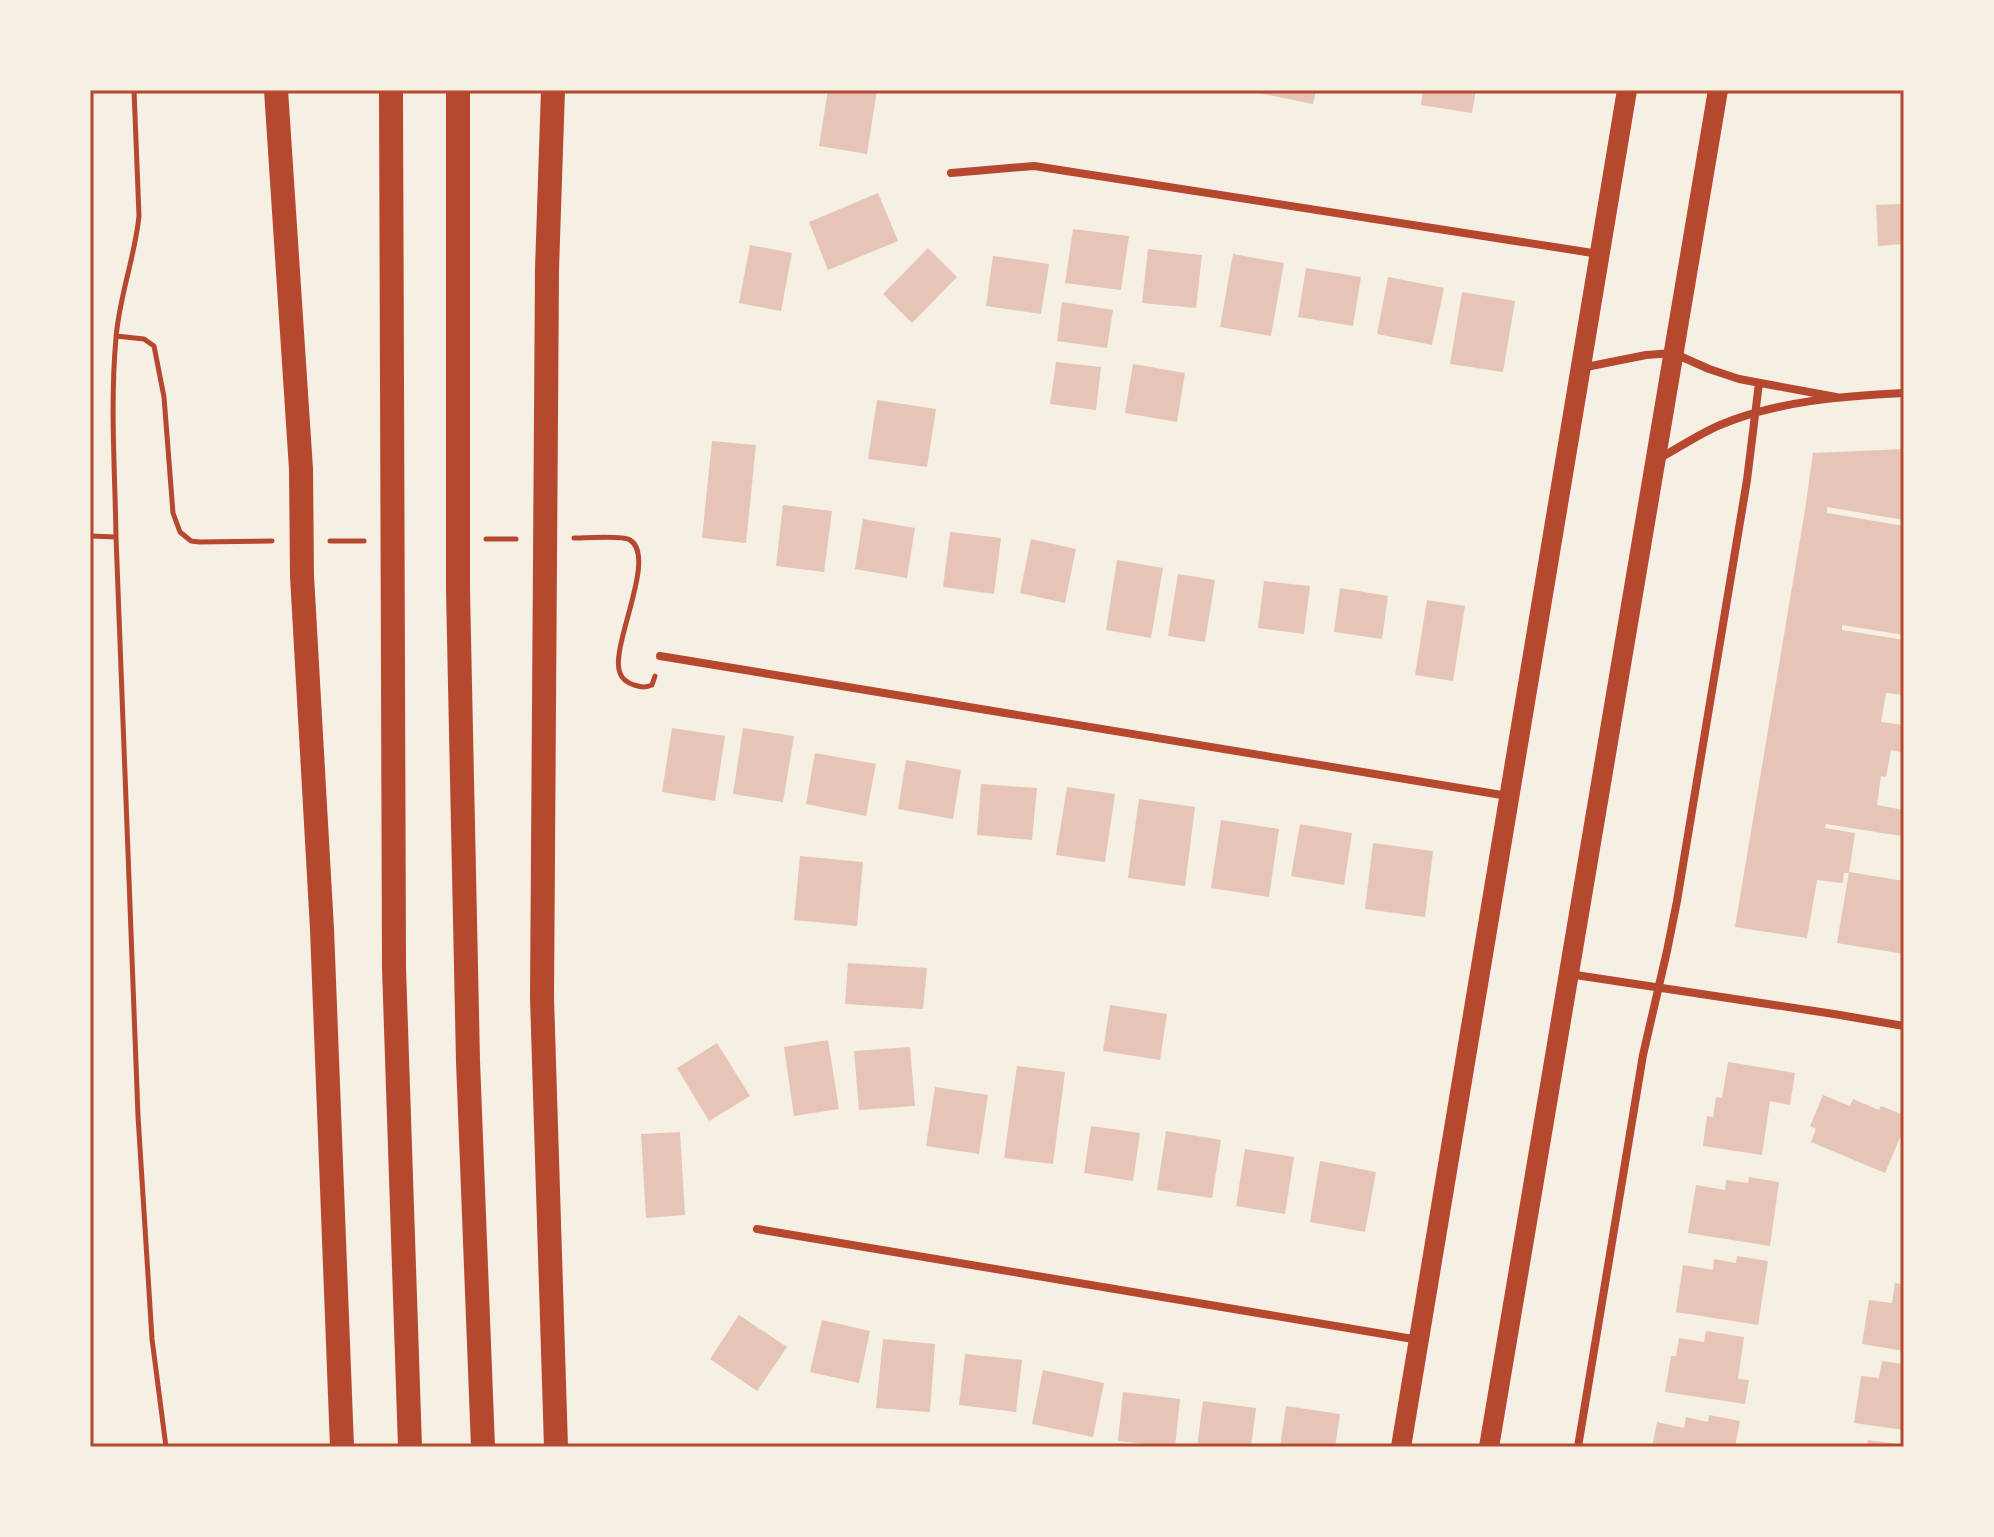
<svg xmlns="http://www.w3.org/2000/svg" width="1994" height="1537" viewBox="0 0 1994 1537" font-family="Cabin,sans-serif">
<rect width="100%" height="100%" fill="#f6efe4"/>
<path fill="#e6c5b7" d="M 828,90 L 877,90 L 867,154 L 819,146 Z
M 1249,90 L 1316,90 L 1313,104 L 1249,91 Z
M 1423,90 L 1476,90 L 1472,113 L 1421,105 Z
M 878,193 L 898,241 L 828,270 L 809,222 Z
M 1901,204 L 1903,244 L 1878,246 L 1876,205 Z
M 1073,229 L 1129,236 L 1121,290 L 1065,283 Z
M 750,245 L 792,253 L 781,311 L 739,303 Z
M 928,248 L 957,277 L 912,323 L 883,294 Z
M 1148,249 L 1202,255 L 1196,308 L 1142,303 Z
M 1233,254 L 1284,263 L 1271,336 L 1220,327 Z
M 993,256 L 1049,264 L 1041,314 L 986,306 Z
M 1306,268 L 1361,277 L 1353,326 L 1298,317 Z
M 1388,277 L 1444,288 L 1432,345 L 1377,334 Z
M 1462,292 L 1515,301 L 1503,372 L 1450,364 Z
M 1062,302 L 1113,310 L 1107,348 L 1057,341 Z
M 1056,362 L 1101,367 L 1096,410 L 1050,404 Z
M 1133,364 L 1185,373 L 1177,422 L 1125,413 Z
M 877,400 L 936,409 L 927,467 L 868,459 Z
M 712,441 L 756,445 L 746,543 L 702,538 Z
M 1904,449 L 1904,520 L 1827,507 L 1827,513 L 1904,526 L 1904,635 L 1842,625 L 1842,630 L 1904,640 L 1904,695 L 1886,693 L 1881,722 L 1904,725 L 1904,753 L 1891,750 L 1886,777 L 1881,776 L 1877,805 L 1904,810 L 1901,836 L 1826,824 L 1825,828 L 1855,833 L 1849,873 L 1844,873 L 1843,883 L 1817,880 L 1807,938 L 1735,927 L 1805,510 L 1813,453 Z
M 783,505 L 832,511 L 824,572 L 776,566 Z
M 863,519 L 915,528 L 907,578 L 855,569 Z
M 950,532 L 1001,538 L 994,594 L 943,587 Z
M 1031,539 L 1076,549 L 1065,603 L 1020,593 Z
M 1117,560 L 1163,568 L 1151,638 L 1106,630 Z
M 1178,574 L 1215,580 L 1205,642 L 1168,636 Z
M 1264,581 L 1310,586 L 1304,634 L 1258,628 Z
M 1340,588 L 1388,596 L 1382,639 L 1334,632 Z
M 1427,600 L 1465,606 L 1453,681 L 1415,675 Z
M 672,728 L 725,736 L 715,801 L 662,792 Z
M 743,728 L 794,736 L 783,802 L 733,794 Z
M 815,753 L 876,764 L 866,816 L 806,804 Z
M 906,760 L 961,770 L 953,819 L 898,809 Z
M 981,784 L 1037,788 L 1032,840 L 977,835 Z
M 1067,787 L 1115,794 L 1105,862 L 1056,855 Z
M 1139,799 L 1195,807 L 1185,886 L 1128,878 Z
M 1221,820 L 1279,829 L 1269,897 L 1211,888 Z
M 1300,824 L 1352,833 L 1344,885 L 1291,876 Z
M 1373,843 L 1433,851 L 1425,917 L 1365,909 Z
M 800,856 L 863,862 L 857,926 L 794,920 Z
M 1849,872 L 1904,881 L 1904,954 L 1837,943 Z
M 848,963 L 927,968 L 923,1009 L 845,1004 Z
M 1110,1005 L 1167,1014 L 1160,1060 L 1103,1051 Z
M 828,1040 L 839,1109 L 794,1116 L 784,1047 Z
M 717,1043 L 750,1096 L 709,1121 L 677,1068 Z
M 910,1047 L 915,1106 L 859,1110 L 854,1051 Z
M 1728,1062 L 1795,1073 L 1790,1105 L 1770,1101 L 1762,1155 L 1703,1146 L 1707,1116 L 1713,1117 L 1716,1097 L 1722,1098 Z
M 1017,1066 L 1065,1072 L 1053,1164 L 1004,1158 Z
M 935,1087 L 988,1095 L 979,1154 L 926,1146 Z
M 1823,1095 L 1850,1106 L 1853,1099 L 1879,1110 L 1881,1106 L 1904,1115 L 1904,1128 L 1885,1173 L 1811,1142 L 1816,1129 L 1810,1126 Z
M 1091,1126 L 1140,1133 L 1133,1181 L 1084,1173 Z
M 1166,1131 L 1221,1140 L 1212,1198 L 1157,1190 Z
M 680,1132 L 685,1215 L 646,1218 L 641,1134 Z
M 1245,1149 L 1294,1157 L 1285,1214 L 1236,1206 Z
M 1320,1161 L 1376,1172 L 1365,1232 L 1310,1222 Z
M 1749,1177 L 1779,1182 L 1770,1246 L 1688,1233 L 1696,1185 L 1725,1190 L 1726,1180 L 1748,1183 Z
M 1737,1256 L 1768,1261 L 1758,1325 L 1676,1312 L 1683,1265 L 1713,1270 L 1714,1259 L 1736,1263 Z
M 1895,1283 L 1904,1285 L 1904,1351 L 1862,1344 L 1869,1300 L 1892,1303 Z
M 739,1315 L 787,1347 L 757,1391 L 710,1359 Z
M 822,1320 L 870,1331 L 859,1383 L 810,1372 Z
M 1706,1331 L 1744,1337 L 1738,1379 L 1749,1380 L 1745,1404 L 1665,1392 L 1671,1356 L 1676,1356 L 1679,1338 L 1704,1342 Z
M 883,1339 L 935,1344 L 930,1412 L 876,1408 Z
M 965,1354 L 1022,1360 L 1016,1412 L 959,1405 Z
M 1882,1361 L 1904,1364 L 1904,1430 L 1854,1423 L 1861,1376 L 1879,1378 Z
M 1043,1370 L 1104,1383 L 1093,1437 L 1032,1424 Z
M 1123,1392 L 1180,1399 L 1175,1447 L 1118,1441 Z
M 1203,1401 L 1256,1408 L 1251,1447 L 1197,1447 Z
M 1286,1406 L 1340,1414 L 1335,1447 L 1280,1447 Z
M 1709,1415 L 1740,1421 L 1735,1447 L 1652,1447 L 1657,1422 L 1684,1428 L 1686,1417 L 1708,1422 Z
M 1868,1440 L 1904,1445 L 1904,1447 L 1867,1447 Z"/>
<g fill="none" stroke-linecap="round" stroke-linejoin="round">
<path stroke="#b5482f" stroke-width="5" d="M 134,90 L 139,216 C 135,257 119,297 116,338 C 110,404 115,471 116,537 L 138,1116 L 152,1339 L 166,1447
M 116,336 L 144,339 L 154,346 L 164,397 L 173,513 L 180,532 L 191,541 L 199,542 L 272,541
M 90,536 L 116,537
M 574,538 C 585,538 623,535 630,540 C 658,557 609,648 620,673 C 622,679 628,683 634,685 C 641,687 645,688 652,685 L 655,676
M 486,539 L 516,539
M 330,541 L 364,541"/>
<path stroke="#b5482f" stroke-width="8" d="M 951,173 L 1034,166 L 1599,254
M 1581,368 L 1646,355 L 1673,353 L 1709,369 L 1739,379 L 1836,397
M 1660,458 C 1680,447 1699,434 1720,425 C 1777,401 1843,396 1904,393
M 660,656 L 1508,796
M 1569,974 L 1834,1014 L 1904,1026
M 757,1229 L 1419,1340
M 1578,1447 L 1643,1055 L 1667,951 L 1677,901 L 1747,480 L 1759,383"/>
<path stroke="#b5482f" stroke-width="20" d="M 1401,1447 L 1627,90
M 1489,1447 L 1718,90"/>
<path stroke="#b5482f" stroke-width="24" d="M 276,90 L 301,469 L 302,576 L 322,929 L 342,1447
M 391,90 L 394,968 L 410,1447
M 458,90 L 458,590 L 468,1061 L 483,1447
M 553,90 L 547,269 L 542,998 L 556,1447"/>
</g>
<rect width="1994" height="1537" fill="none" stroke="#f6efe4" stroke-width="184"/>
<rect x="92" y="92" width="1810" height="1353" fill="none" stroke="#b5482f" stroke-width="3"/>
</svg>
